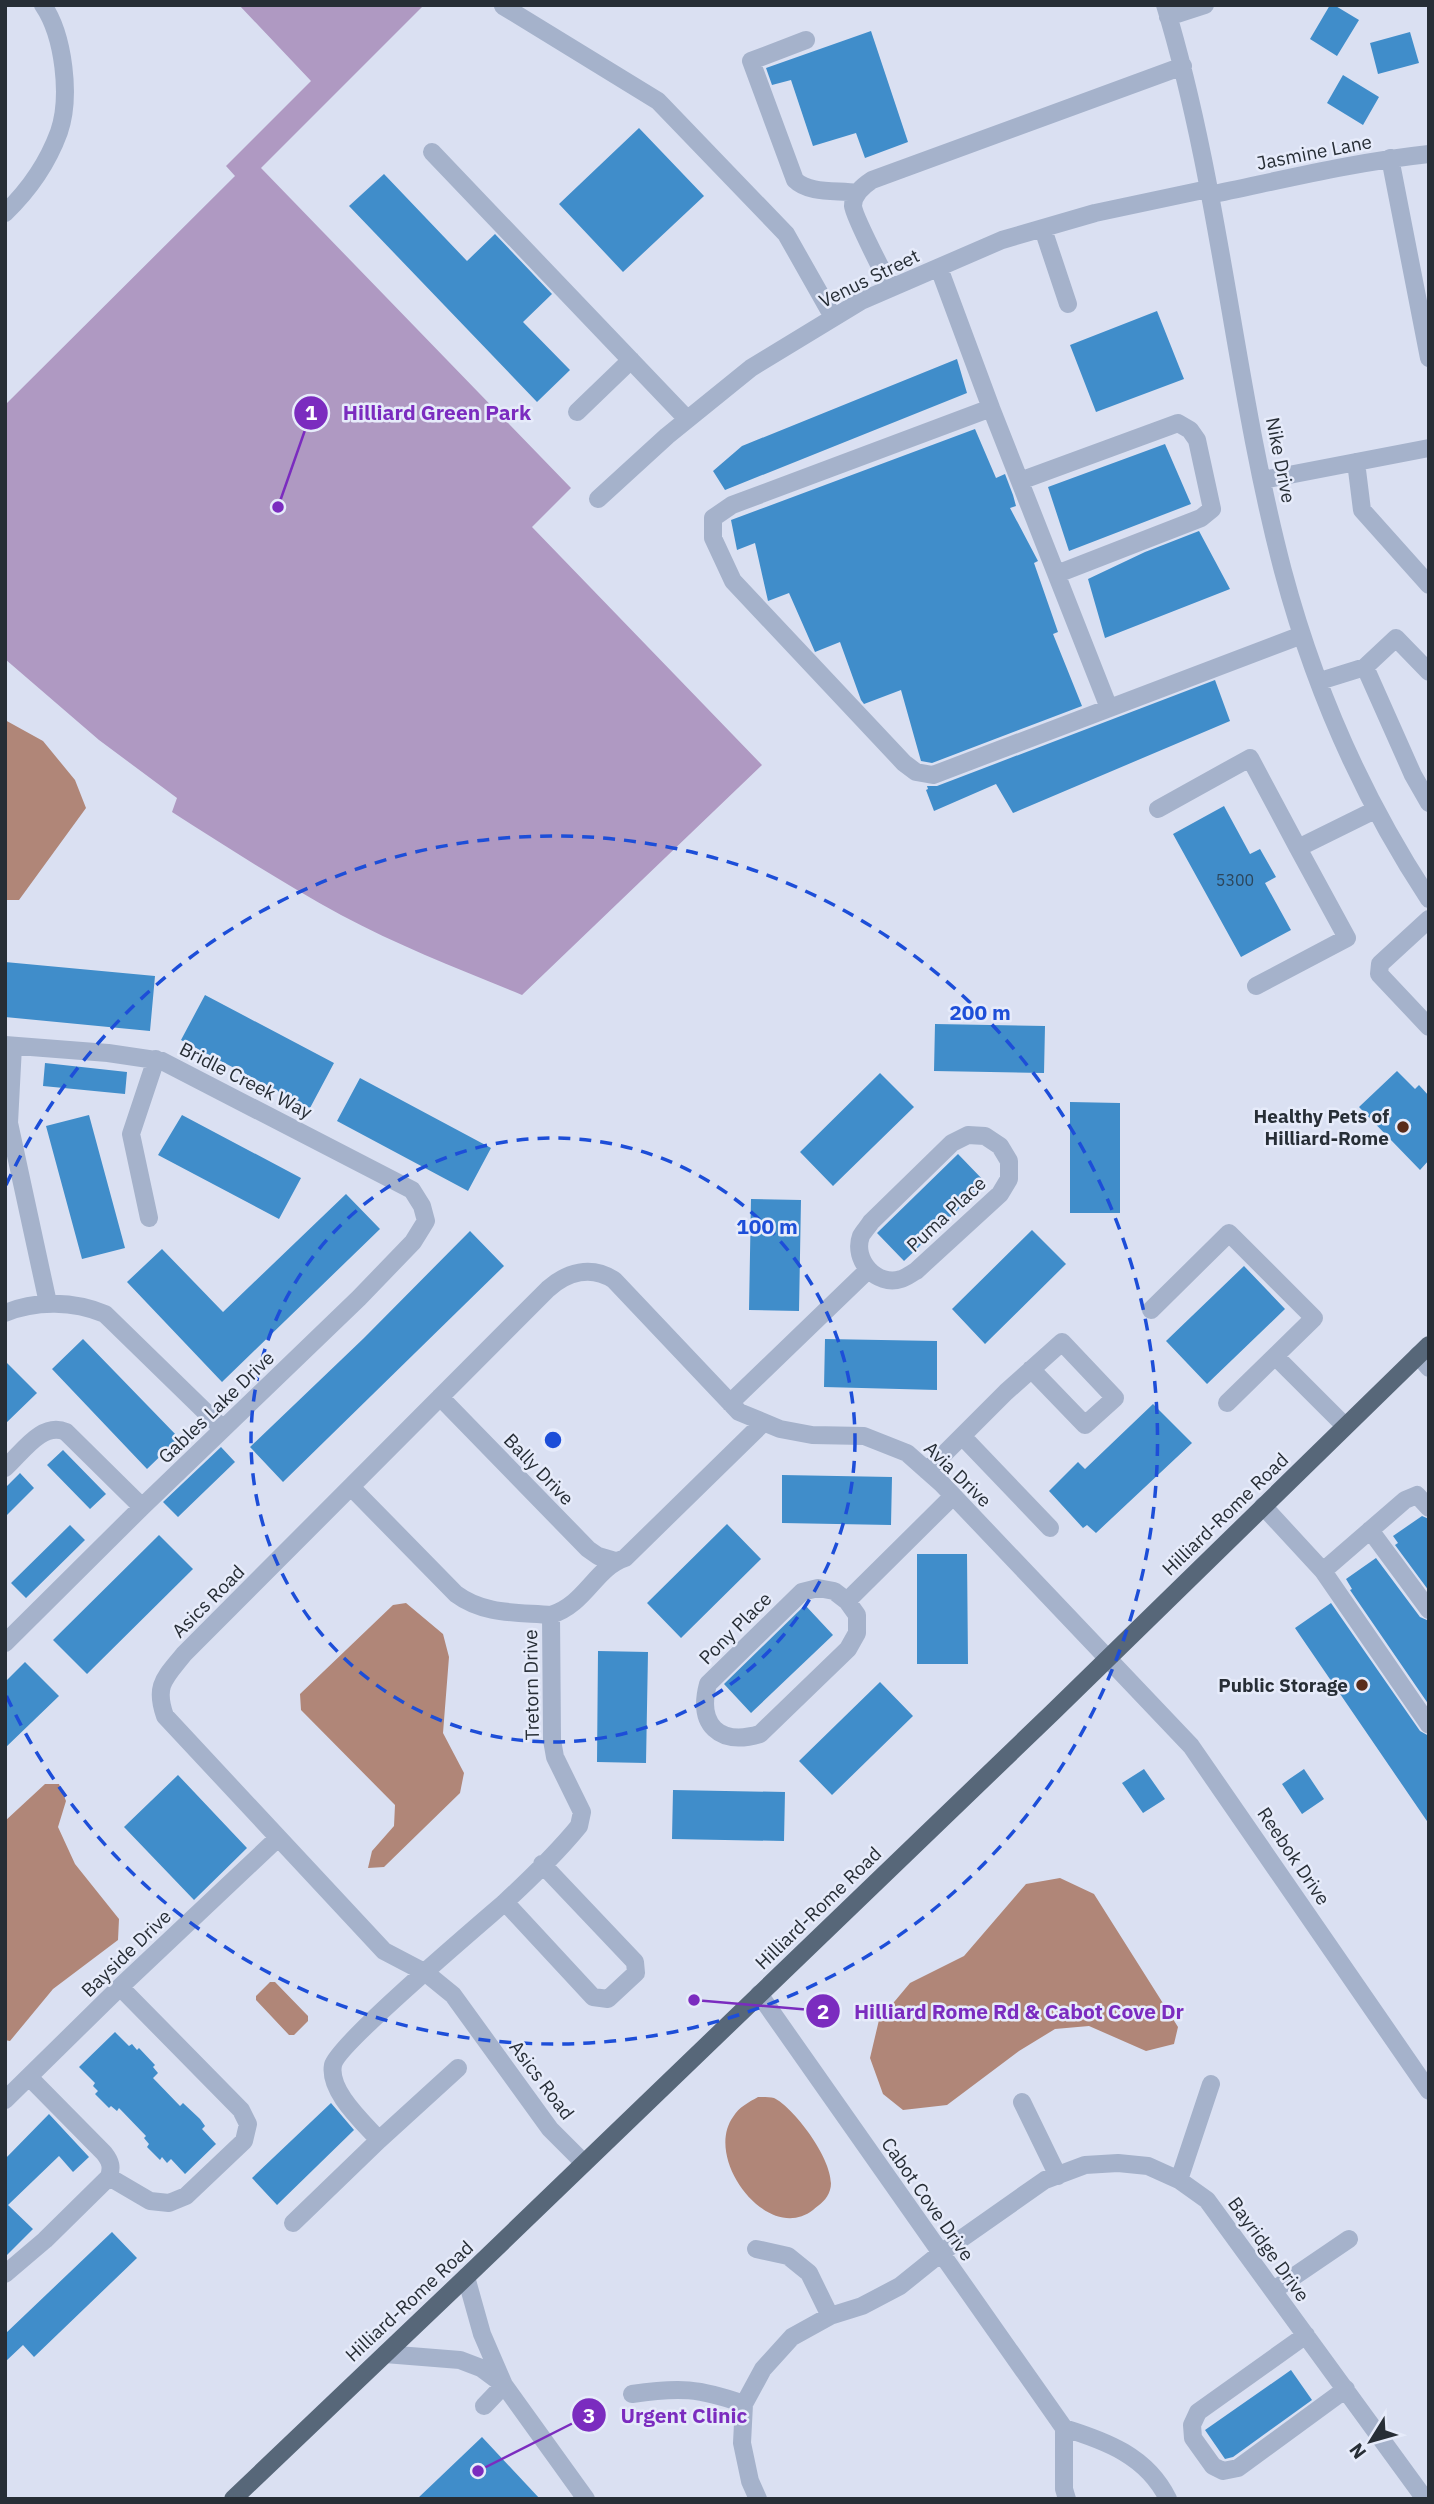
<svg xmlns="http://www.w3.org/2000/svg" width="1434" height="2504" viewBox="0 0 1434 2504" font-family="'IBM Plex Sans',sans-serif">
<rect width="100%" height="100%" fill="#dae0f2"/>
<path fill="#af99c2" d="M 239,5 L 424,5 L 261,168 L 571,488 L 532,527 L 762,765 L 522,995 C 461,970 399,946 341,915 C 283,883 228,848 172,812 L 177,798 L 99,740 L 5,659 L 5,405 L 235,176 L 226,166 L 311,81 Z"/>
<path fill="#b08678" d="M 5,720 L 43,741 L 75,780 L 86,808 L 19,900 L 5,900 Z
M 406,1603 L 443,1634 L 449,1657 L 443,1733 L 464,1773 L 460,1793 L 384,1867 L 368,1868 L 372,1851 L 394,1826 L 395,1805 L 301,1710 L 300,1694 L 393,1605 Z
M 45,1784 L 59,1784 L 66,1801 L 58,1827 L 75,1864 L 119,1919 L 118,1940 L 53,1989 L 10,2041 L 5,2040 L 5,1821 Z
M 1060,1878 L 1094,1894 L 1178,2027 L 1174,2044 L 1146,2051 L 1089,2026 L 1055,2029 L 1019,2051 L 947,2105 L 903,2110 L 883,2094 L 870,2058 L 879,2020 L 910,1983 L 964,1956 L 1026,1884 Z
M 270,1982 L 275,1982 L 308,2016 L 308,2021 L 294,2035 L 289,2035 L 256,2000 L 256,1996 Z
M 758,2097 C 763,2097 770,2097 774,2098 C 795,2108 838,2166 830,2190 C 827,2200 820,2204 813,2210 C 768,2245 703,2159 733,2117 C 739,2107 749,2102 758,2097 Z"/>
<path fill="#408dca" d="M 1330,5 L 1334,5 L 1359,20 L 1337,56 L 1310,39 Z
M 871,31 L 908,142 L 865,158 L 856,133 L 813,146 L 791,80 L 772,85 L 766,68 Z
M 1410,32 L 1419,63 L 1378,74 L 1370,43 Z
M 1343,75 L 1379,97 L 1363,125 L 1327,103 Z
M 639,128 L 704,196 L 623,272 L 559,204 Z
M 384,174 L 467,261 L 495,234 L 552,294 L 523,322 L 570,370 L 537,402 L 349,206 Z
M 1157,311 L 1184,379 L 1096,412 L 1070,345 Z
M 957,359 L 967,393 L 725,490 L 713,471 L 742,446 Z
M 975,429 L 996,478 L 1005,474 L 1013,495 L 1016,506 L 1010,508 L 1038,561 L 1034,563 L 1058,632 L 1053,634 L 1082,706 L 932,763 L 921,761 L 901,690 L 864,704 L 861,700 L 840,642 L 815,652 L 789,593 L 768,601 L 755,543 L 737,550 L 731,520 Z
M 1165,444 L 1191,504 L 1069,551 L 1048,487 Z
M 1199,531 L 1230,589 L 1105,638 L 1088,579 L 1145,552 Z
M 1215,680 L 1230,721 L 1013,813 L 996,784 L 934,811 L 926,790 L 928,789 L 927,786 L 937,786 Z
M 1224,806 L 1250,854 L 1260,849 L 1276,877 L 1265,883 L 1291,930 L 1241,957 L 1173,834 Z
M 5,962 L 155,976 L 150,1031 L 5,1017 Z
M 205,995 L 334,1063 L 310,1108 L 181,1040 Z
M 935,1024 L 1045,1026 L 1044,1073 L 934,1071 Z
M 45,1063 L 127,1072 L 125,1094 L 43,1086 Z
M 1397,1071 L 1415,1089 L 1419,1085 L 1429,1096 L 1429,1160 L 1420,1170 L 1359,1107 Z
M 880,1073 L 914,1107 L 833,1186 L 800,1152 Z
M 360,1078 L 491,1148 L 468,1191 L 337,1121 Z
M 1070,1102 L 1120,1103 L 1120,1213 L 1070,1213 Z
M 89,1115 L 125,1248 L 82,1259 L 46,1126 Z
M 182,1115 L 301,1178 L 279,1219 L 158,1155 Z
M 958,1154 L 986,1183 L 904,1261 L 877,1233 Z
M 346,1194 L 380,1229 L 222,1382 L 127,1282 L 162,1249 L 223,1312 Z
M 751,1199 L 801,1200 L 799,1311 L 749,1310 Z
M 1032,1230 L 1066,1264 L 985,1344 L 952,1309 Z
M 470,1231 L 504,1266 L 283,1482 L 250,1447 L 364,1338 Z
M 1244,1266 L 1285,1309 L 1207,1384 L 1166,1341 Z
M 83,1339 L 179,1438 L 147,1469 L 52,1369 Z
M 825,1339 L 937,1341 L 937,1390 L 824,1387 Z
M 5,1361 L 37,1393 L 5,1424 Z
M 1153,1404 L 1192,1443 L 1096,1533 L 1087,1525 L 1083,1528 L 1049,1491 L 1078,1462 L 1085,1469 Z
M 221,1447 L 235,1462 L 178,1517 L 163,1502 Z
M 63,1450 L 106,1494 L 90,1509 L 47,1465 Z
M 20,1473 L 34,1488 L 5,1517 L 5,1488 Z
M 782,1475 L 892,1477 L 891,1525 L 782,1523 Z
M 1422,1516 L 1429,1519 L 1429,1591 L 1395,1545 L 1398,1543 L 1393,1536 Z
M 727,1524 L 761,1559 L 681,1638 L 647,1603 Z
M 70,1525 L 85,1540 L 26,1598 L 11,1583 Z
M 159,1535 L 193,1569 L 87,1674 L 53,1640 Z
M 917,1554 L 967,1554 L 968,1664 L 917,1664 Z
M 1376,1558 L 1420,1617 L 1429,1621 L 1429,1705 L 1350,1590 L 1352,1589 L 1346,1579 Z
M 1331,1603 L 1420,1731 L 1429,1736 L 1429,1824 L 1295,1628 Z
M 805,1605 L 833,1635 L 751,1713 L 724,1684 Z
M 598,1651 L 648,1652 L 646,1763 L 597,1762 Z
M 25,1662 L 59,1696 L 5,1748 L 5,1682 Z
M 880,1682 L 913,1716 L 832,1795 L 799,1761 Z
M 1144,1769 L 1165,1799 L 1143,1813 L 1122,1783 Z
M 1304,1769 L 1324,1799 L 1302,1814 L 1282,1784 Z
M 178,1775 L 247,1848 L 194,1900 L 124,1827 Z
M 673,1790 L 785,1792 L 784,1841 L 672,1839 Z
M 115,2032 L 129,2046 L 132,2044 L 137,2050 L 139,2048 L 155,2065 L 153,2067 L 158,2073 L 153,2078 L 180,2106 L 183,2103 L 200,2119 L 205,2126 L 202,2129 L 216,2144 L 185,2174 L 171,2159 L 167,2163 L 162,2157 L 160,2160 L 147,2147 L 149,2144 L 144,2138 L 146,2136 L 119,2108 L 117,2111 L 111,2106 L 109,2108 L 95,2094 L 98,2091 L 93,2086 L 95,2083 L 79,2067 Z
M 331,2103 L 354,2130 L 277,2205 L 252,2178 Z
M 49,2114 L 89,2157 L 73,2172 L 59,2156 L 8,2205 L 33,2229 L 5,2257 L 5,2159 Z
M 112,2232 L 137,2258 L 34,2357 L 23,2345 L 5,2362 L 5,2334 Z
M 1291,2370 L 1312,2400 L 1233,2457 L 1225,2459 L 1205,2430 Z
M 482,2437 L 540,2499 L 417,2499 Z"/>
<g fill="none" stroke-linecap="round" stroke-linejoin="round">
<path stroke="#a5b2cb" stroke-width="18" d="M 1165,5 C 1221,190 1234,385 1283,571 C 1314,687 1363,799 1429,899
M 503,6 L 658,101 L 786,234 L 833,317
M 1168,17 L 1205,5
M 806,40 L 751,61 L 795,180 C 809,194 837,190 857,193
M 432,152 L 687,419
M 1390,158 L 1429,358
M 1209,195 C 1282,180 1354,162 1429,154
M 5,213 C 29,190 48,162 59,132 C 71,97 64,36 43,5
M 1043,229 L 1068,304
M 939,268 L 991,408
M 891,288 C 884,274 854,217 853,206 C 853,194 863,186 872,180 L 1183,66
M 577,412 L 631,360
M 1356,462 L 1362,510 L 1429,585
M 1263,480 L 1429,448
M 1020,481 L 1178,423 L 1190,430 L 1197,440 L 1212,509 L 1201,518 L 1057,574
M 598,499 L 667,436 L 751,368 L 861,301 L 1002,240 L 1095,213 L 1208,189
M 1365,667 L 1413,775 L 1429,803
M 1320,681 L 1365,667 L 1396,638 L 1429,672
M 1109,708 L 991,408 L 732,505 L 713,518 L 713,538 L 733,581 L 904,763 L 916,772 L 933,775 L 1302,635
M 1158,809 L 1250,758 L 1298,848 L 1375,810
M 1429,919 L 1380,964 L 1379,974 L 1429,1027
M 1256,986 L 1347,938 L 1298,848
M 5,1045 L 108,1053 L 162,1061 L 412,1190 L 422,1206 L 426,1221 L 413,1242 L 359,1298 L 142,1507 L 5,1643
M 13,1046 L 9,1123 L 48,1303
M 968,1135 L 985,1136 L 1000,1146 L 1009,1161 L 1009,1179 L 1000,1194 L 916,1271 C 912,1273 906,1278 901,1279 C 877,1287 852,1260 861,1236 C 863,1232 868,1227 871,1222 L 952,1143 Z
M 149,1218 L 131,1134 L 156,1059
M 1151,1310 L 1229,1233 L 1314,1318 L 1227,1403
M 5,1313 C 36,1300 74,1301 105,1314 L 223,1429
M 1418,1355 L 1429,1368
M 1275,1356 L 1345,1426
M 440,1397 L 588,1549 L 598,1556 L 615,1561
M 730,1403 L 868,1270
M 962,1436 L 1050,1528
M 5,1468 C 22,1453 42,1421 66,1432 L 142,1507
M 927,1471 L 1006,1392 L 1062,1342 L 1115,1398 L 1085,1425 L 1031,1369
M 352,1488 L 456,1594 C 484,1615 518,1612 551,1615 L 552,1740 L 555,1757 L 582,1812 L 579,1826 C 557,1853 530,1879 504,1903 C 480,1924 337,2045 333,2065 C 328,2091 363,2122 379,2140 L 458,2068
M 1263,1506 L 1323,1571 L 1429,1725
M 1370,1530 L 1429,1610
M 1323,1571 L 1405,1500 L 1417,1495 L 1429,1508
M 818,1588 L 834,1591 L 847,1601 L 857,1615 L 857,1633 L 848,1649 L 760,1734 C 719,1746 697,1725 708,1684 L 802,1592 Z
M 847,1601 L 953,1496
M 551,1615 C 586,1604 595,1568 625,1558 L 762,1424
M 505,1902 L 593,1997 L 608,1999 L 636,1973 L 635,1962 L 542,1864
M 759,1994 L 1064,2428 L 1064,2489 L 1067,2499
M 5,2100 L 120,1987 L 278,1838
M 1022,2102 L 1058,2176
M 583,2162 L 550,2129 L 453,1995 L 426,1973 L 384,1951 L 165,1716 C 154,1685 165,1678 184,1654 L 548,1289 C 567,1272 591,1265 614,1280 L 739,1412 L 780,1429 L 812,1435 L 864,1436 L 907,1453 L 942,1484 L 1191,1746 L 1429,2091
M 109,2177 L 150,2201 L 169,2203 L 186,2196 L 244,2141 L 248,2124 L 241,2110 L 120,1987
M 1179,2180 L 1211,2084
M 293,2223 L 379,2140
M 756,2249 L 788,2256 L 809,2273 L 830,2316
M 5,2274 L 45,2240 L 109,2177 C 112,2167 111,2162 104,2153 L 29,2077
M 466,2277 L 482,2334 L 504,2385 L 586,2499
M 1274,2290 L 1349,2239
M 1306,2335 L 1198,2412 L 1192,2425 L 1193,2438 L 1213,2466 L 1223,2471 L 1238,2468 L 1346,2389
M 385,2354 L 460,2360 L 481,2368 L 504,2385
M 632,2394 C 679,2387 699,2388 744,2404
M 484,2406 L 504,2385
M 1064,2428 C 1106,2441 1147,2456 1168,2499
M 758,2499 L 750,2481 L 742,2443 L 744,2404 L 763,2369 L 792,2337 L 830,2316 L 862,2306 L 900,2286 L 941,2253 L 1045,2180 L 1085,2165 L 1118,2163 L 1148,2166 L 1179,2180 L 1207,2200 L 1425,2499"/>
<path stroke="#576779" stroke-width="18" d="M 233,2499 L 466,2277 L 1053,1712 L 1429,1345"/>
</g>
<g fill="none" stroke="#1d4ed8" stroke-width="3.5" stroke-dasharray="12 9">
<circle cx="553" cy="1440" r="302"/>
<path d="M6 1185A604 604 0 1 1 6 1695"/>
</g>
<g fill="#592c1b" stroke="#e6ebfa" stroke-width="2.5">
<circle cx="1403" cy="1127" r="7"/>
<circle cx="1362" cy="1685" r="7"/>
</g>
<g text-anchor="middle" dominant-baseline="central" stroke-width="5" stroke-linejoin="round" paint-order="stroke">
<g font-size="16" fill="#2d465b">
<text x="1235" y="880">5300</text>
</g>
<g font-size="19" fill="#272e36" stroke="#e6ebfa">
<text transform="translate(1314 152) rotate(-11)">Jasmine Lane</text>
<text transform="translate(869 278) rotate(-26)">Venus Street</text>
<text transform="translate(1281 460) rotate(79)">Nike Drive</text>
<text transform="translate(246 1080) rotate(27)">Bridle Creek Way</text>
<text transform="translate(946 1214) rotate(-43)">Puma Place</text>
<text transform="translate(216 1407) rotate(-44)">Gables Lake Drive</text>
<text transform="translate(539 1469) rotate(46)">Bally Drive</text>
<text transform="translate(958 1474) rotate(44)">Avia Drive</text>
<text transform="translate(1225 1514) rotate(-44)">Hilliard-Rome Road</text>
<text transform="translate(208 1601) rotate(-45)">Asics Road</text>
<text transform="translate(735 1628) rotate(-45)">Pony Place</text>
<text transform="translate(531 1685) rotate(-91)">Tretorn Drive</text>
<text transform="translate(1294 1856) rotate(56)">Reebok Drive</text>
<text transform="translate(818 1908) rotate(-44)">Hilliard-Rome Road</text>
<text transform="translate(126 1953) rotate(-44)">Bayside Drive</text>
<text transform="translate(542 2080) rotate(53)">Asics Road</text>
<text transform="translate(928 2199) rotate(55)">Cabot Cove Drive</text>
<text transform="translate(1269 2249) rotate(54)">Bayridge Drive</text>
<text transform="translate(409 2301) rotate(-43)">Hilliard-Rome Road</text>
</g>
<g font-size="19" font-weight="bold" fill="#272e36" stroke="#e6ebfa" text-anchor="end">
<text x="1389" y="1116">Healthy Pets of<tspan x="1389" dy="22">Hilliard-Rome</tspan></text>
<text x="1348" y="1685">Public Storage</text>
</g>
</g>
<circle cx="553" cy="1440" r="10" fill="#1d4ed8" stroke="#e6ebfa" stroke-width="3.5"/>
<g font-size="21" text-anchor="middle" font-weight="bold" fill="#1d4ed8" stroke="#e6ebfa" stroke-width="5" stroke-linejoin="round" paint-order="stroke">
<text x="980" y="1020">200 m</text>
<text x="767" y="1234">100 m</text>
</g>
<path fill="none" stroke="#7b2cbf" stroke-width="2.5" d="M278 507L311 413M694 2000L823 2011M478 2471L589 2415"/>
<g fill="#7b2cbf" stroke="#e6ebfa" stroke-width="2.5">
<circle cx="278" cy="507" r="7"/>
<circle cx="694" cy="2000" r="7"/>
<circle cx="478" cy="2471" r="7"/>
<circle cx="311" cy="413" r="18"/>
<circle cx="823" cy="2011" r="18"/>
<circle cx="589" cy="2415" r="18"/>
</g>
<g font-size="21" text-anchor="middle" font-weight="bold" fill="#fff">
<text x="311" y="420">1</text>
<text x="823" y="2019">2</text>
<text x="589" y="2423">3</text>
</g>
<g font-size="21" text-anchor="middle" font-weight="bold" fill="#7b2cbf" stroke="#e6ebfa" stroke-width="5" stroke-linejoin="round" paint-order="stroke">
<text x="437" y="420">Hilliard Green Park</text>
<text x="1019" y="2019">Hilliard Rome Rd &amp; Cabot Cove Dr</text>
<text x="684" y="2423">Urgent Clinic</text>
</g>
<rect width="1434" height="2504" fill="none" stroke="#272e36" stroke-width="14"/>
<g transform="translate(1371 2441) rotate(233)" stroke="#e6ebfa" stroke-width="5" paint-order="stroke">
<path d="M0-5L12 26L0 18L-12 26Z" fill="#272e36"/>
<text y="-10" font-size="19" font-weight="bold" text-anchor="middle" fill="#272e36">N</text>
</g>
</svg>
